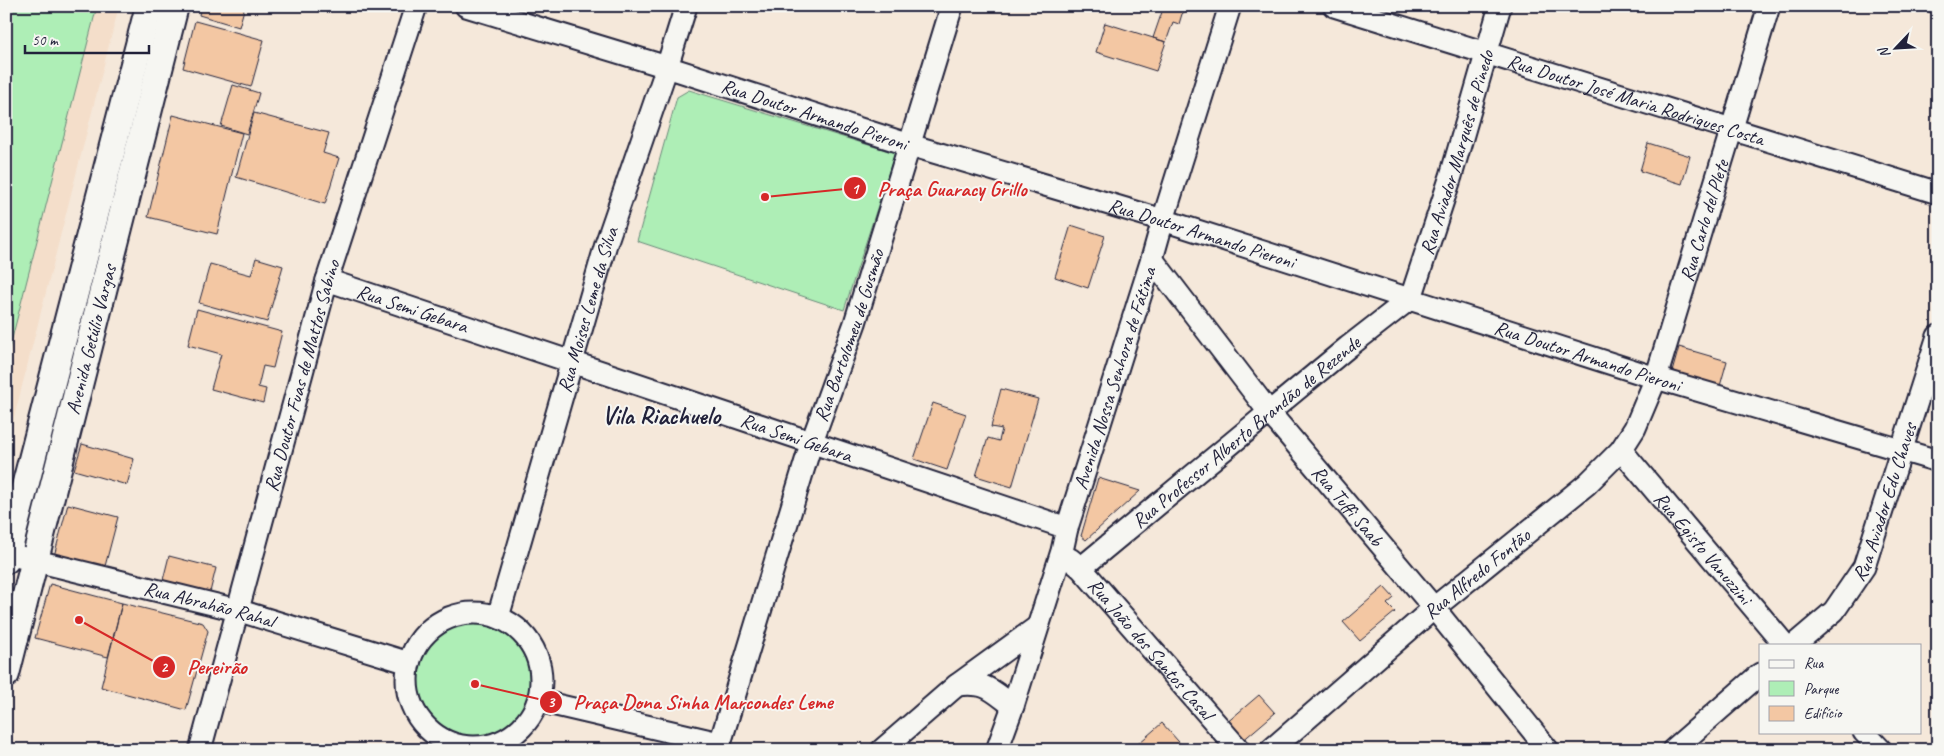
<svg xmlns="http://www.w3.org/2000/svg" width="1944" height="756" viewBox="0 0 1944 756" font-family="Caveat,sans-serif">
<rect width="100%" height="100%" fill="#f5e8da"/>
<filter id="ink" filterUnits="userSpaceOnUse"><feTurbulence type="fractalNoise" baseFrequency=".02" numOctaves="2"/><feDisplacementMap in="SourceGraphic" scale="10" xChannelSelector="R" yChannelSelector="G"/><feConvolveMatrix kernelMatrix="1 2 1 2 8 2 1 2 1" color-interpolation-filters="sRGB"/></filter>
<g filter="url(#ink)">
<path fill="#f4deca" d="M 6,6 L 119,6 L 6,449 Z"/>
<path fill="#aeeeb6" stroke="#688878" d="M 6,6 L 97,6 L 6,362 Z
M 689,90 L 895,153 L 844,310 L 637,241 L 677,97 Z
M418 679a57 57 0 1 1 114 0a57 57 0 1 1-114 0Z"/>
<path fill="#f3c7a3" stroke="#22223b" d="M 201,6 L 245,6 L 239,27 L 199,15 Z
M 1164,6 L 1191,6 L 1182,14 L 1179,24 L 1173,22 L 1166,42 L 1153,38 Z
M 1921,6 L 1938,6 L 1938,15 L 1920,9 Z
M 195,21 L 264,40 L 251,87 L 183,68 Z
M 1105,23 L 1166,42 L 1156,71 L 1096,52 Z
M 233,85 L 259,93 L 247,134 L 221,126 Z
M 254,113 L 329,133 L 323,153 L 339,158 L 325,204 L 236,177 Z
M 173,115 L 242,133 L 217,234 L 148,217 Z
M 1648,143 L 1690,156 L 1682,184 L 1640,171 Z
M 1071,225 L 1105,236 L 1088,288 L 1055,277 Z
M 256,258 L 283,266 L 267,322 L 199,303 L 210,264 L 251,275 Z
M 197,309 L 282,332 L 273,368 L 263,366 L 258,387 L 266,389 L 263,403 L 211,389 L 221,354 L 188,345 Z
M 1679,347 L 1727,361 L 1720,386 L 1672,372 Z
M 1001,389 L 1038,399 L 1012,487 L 976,476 L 988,438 L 999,441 L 1002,429 L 991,427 Z
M 933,403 L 966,414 L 947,470 L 914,459 Z
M 82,444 L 134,459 L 127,485 L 74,470 Z
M 1098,478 L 1140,491 L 1086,540 L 1081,536 Z
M 68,504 L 118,517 L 104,570 L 54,556 Z
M 169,556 L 216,568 L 210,592 L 163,580 Z
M 50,584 L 122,603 L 108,657 L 35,638 Z
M 1384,587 L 1394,598 L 1387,604 L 1395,612 L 1360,641 L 1343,622 Z
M 122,603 L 203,623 L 208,631 L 186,710 L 101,687 Z
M 1259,695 L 1275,713 L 1241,742 L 1225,724 Z
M 1162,723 L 1186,750 L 1131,750 Z"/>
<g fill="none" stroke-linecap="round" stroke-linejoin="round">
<defs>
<g id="minor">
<path id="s1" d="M 466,6 L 667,67 L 910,145 L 1163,220 L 1656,378 L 1938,461"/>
<path id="s2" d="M 1334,6 L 1938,193"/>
<path id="s3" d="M 1152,259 L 1269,412 L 1434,608 L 1548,750"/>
<path id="s4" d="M 327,280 C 574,361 820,446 1067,528"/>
<path id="s5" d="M 1621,450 L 1785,645"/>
<path id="s6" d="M 20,557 L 237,610 L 409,663"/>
<path id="s7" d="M 1070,559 L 1081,568 L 1239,750"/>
<path id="s8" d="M 1081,568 L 1348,347 L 1411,298 L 1451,176 L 1500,6"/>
<circle cx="474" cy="680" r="67"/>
<path id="s9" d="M 498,617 L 606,244 L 667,67 L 686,6"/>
<path id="s10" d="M 1794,645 L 1834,611 L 1864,567 L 1938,336"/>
<path d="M 539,701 L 719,743"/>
<path d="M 1013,706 C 990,689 987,682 957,685 L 1037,627"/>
<path d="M 1864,732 L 1881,750"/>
<path id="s11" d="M 200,750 L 327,280 L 416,6"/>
<path id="s12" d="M 718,750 L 811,444 L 855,323 L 952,6"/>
<path d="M 882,750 L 957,685"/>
<path id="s13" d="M 997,750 L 1013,706 L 1062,551 L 1067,528 L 1152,259 L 1163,220 L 1230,6"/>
<path id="s14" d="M 1271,750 L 1434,608 L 1587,484 L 1621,450 L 1635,428 L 1656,378 L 1769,6"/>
<path d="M 1673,750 L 1760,674"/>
</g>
<g id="major">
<path d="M 6,560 L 149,6"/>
<path id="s15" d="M 6,674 L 175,6"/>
</g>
</defs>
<use href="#minor" stroke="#22223b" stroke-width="25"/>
<use href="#major" stroke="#22223b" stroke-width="30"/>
<use href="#minor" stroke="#f6f6f2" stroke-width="21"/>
<use href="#major" stroke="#f6f6f2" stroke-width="26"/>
</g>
</g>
<g text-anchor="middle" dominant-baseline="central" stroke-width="4" stroke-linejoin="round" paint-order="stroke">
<g font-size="20" fill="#22223b" stroke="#f6f6f2">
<text stroke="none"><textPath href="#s2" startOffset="316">Rua Doutor José Maria Rodrigues Costa</textPath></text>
<text stroke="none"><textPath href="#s1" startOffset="365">Rua Doutor Armando Pieroni</textPath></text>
<text stroke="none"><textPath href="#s8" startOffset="579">Rua Aviador Marquês de Pinedo</textPath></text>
<text stroke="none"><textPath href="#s14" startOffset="706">Rua Carlo del Plete</textPath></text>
<text stroke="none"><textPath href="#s1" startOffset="770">Rua Doutor Armando Pieroni</textPath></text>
<text stroke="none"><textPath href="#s4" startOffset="90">Rua Semi Gebara</textPath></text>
<text stroke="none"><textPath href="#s9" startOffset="320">Rua Moises Leme da Silva</textPath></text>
<text stroke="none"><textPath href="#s12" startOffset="435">Rua Bartolomeu de Gusmão</textPath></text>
<text stroke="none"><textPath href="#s15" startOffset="345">Avenida Getúlio Vargas</textPath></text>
<text stroke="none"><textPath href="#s1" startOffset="1175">Rua Doutor Armando Pieroni</textPath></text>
<text stroke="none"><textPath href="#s11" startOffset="388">Rua Doutor Fuas de Mattos Sabino</textPath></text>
<text stroke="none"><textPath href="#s13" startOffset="390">Avenida Nossa Senhora de Fátima</textPath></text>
<text stroke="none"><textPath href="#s8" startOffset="214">Rua Professor Alberto Brandão de Rezende</textPath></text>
<text stroke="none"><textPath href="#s4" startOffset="495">Rua Semi Gebara</textPath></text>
<text stroke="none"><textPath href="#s10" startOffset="174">Rua Aviador Edu Chaves</textPath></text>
<text stroke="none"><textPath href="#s3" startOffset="315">Rua Tuffi Saab</textPath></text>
<text stroke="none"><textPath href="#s5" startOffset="128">Rua Egisto Vanuzzini</textPath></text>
<text stroke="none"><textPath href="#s14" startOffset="271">Rua Alfredo Fontão</textPath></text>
<text stroke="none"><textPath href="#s6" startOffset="195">Rua Abrahão Rahal</textPath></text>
<text stroke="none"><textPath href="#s7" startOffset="121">Rua João dos Santos Casal</textPath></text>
</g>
<g font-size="25" font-weight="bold" fill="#22223b" stroke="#f6f6f2">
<text x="661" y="416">Vila Riachuelo</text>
</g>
</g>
<path fill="none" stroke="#d62828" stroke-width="2" d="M765 197L855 188M79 620L164 667M475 684L551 702"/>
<g fill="#d62828" stroke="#f6f6f2" stroke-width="2">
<circle cx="765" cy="197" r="5"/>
<circle cx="79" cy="620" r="5"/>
<circle cx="475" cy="684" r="5"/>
<circle cx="855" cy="188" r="12"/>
<circle cx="164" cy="667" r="12"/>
<circle cx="551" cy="702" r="12"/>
</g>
<g font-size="15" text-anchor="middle" font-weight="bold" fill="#fff">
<text x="855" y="194">1</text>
<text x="164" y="672">2</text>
<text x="551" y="707">3</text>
</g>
<g font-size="21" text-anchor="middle" font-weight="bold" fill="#d62828" stroke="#f6f6f2" stroke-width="4" stroke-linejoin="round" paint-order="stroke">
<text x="952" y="196">Praça Guaracy Grillo</text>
<text x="217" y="674">Pereirão</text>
<text x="703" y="709">Praça Dona Sinha Marcondes Leme</text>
</g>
<rect width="1944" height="756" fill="none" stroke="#f6f6f2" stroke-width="25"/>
<rect x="12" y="12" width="1919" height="731" fill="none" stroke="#22223b" stroke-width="2" filter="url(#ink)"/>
<rect x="1759" y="644" width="162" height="90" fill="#f6f6f2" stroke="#a1a1a9"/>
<rect x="1769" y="660" width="25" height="8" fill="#f6f6f2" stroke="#a1a1a9"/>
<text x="1804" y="668" font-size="15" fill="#22223b">Rua</text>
<rect x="1769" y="681" width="25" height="15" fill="#aeeeb6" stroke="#a1a1a9"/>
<text x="1804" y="694" font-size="15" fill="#22223b">Parque</text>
<rect x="1769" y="706" width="25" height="15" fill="#f3c7a3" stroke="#a1a1a9"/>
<text x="1804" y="718" font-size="15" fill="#22223b">Edifício</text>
<g transform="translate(1896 48) rotate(245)" stroke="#f6f6f2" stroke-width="4" paint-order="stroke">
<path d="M0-4L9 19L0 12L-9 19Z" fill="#22223b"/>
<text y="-8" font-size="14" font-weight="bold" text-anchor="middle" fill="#22223b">N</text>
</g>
<path d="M25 45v8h124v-8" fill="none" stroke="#22223b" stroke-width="2.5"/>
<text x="32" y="45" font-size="15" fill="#22223b" stroke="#f6f6f2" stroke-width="4" paint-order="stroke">50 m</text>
</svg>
